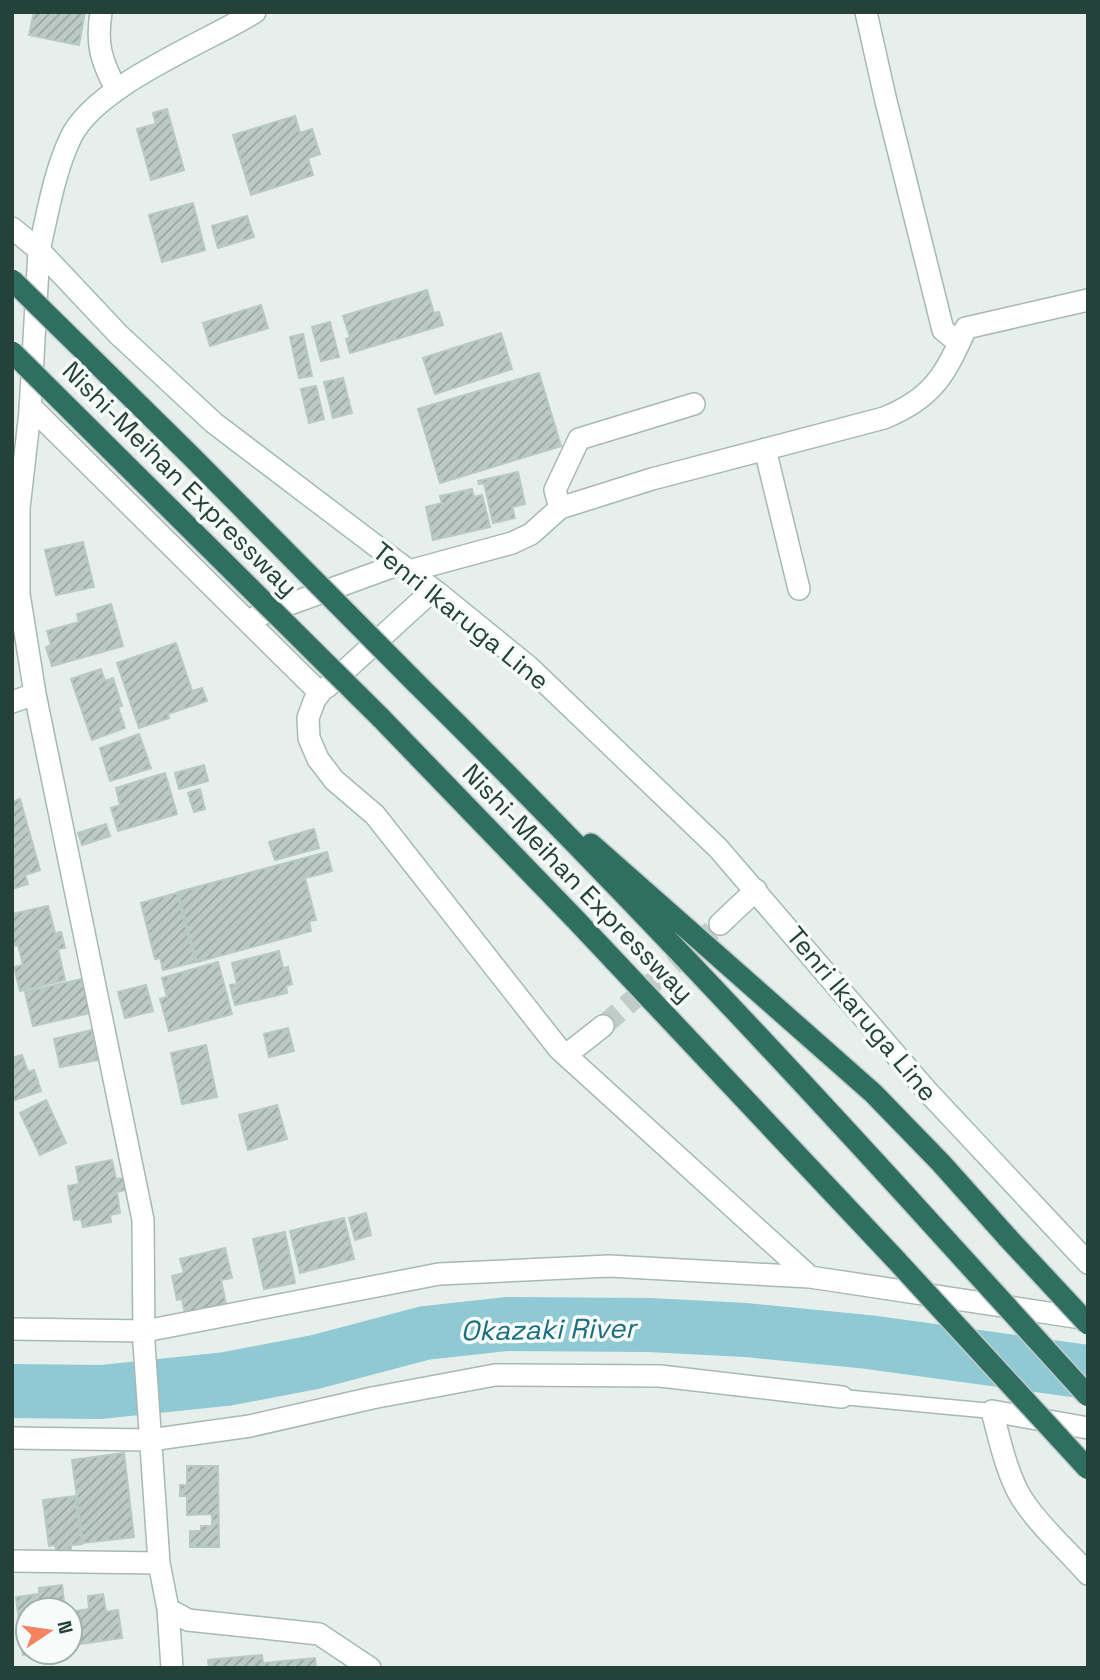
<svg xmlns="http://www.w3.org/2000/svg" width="1100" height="1680" viewBox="0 0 1100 1680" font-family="'Space Grotesk',sans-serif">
<defs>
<pattern id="building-hatch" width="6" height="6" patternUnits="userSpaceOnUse" patternTransform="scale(1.75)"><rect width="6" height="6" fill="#bbcac4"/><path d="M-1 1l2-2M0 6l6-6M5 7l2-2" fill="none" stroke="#98a6a0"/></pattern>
</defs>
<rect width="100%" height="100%" fill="#e6efeb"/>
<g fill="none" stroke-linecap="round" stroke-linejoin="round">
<path stroke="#8ec9d4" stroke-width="54" d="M 12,1391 L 101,1392 L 226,1379 L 315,1362 L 425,1333 L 507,1324 L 649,1325 L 746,1330 L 868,1342 L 1088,1372"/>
</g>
<path fill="url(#building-hatch)" stroke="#b8c9c2" stroke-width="2" d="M 34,12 L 85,12 L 79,45 L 29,35 Z
M 167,109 L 184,170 L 151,180 L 137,129 L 156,124 L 153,113 Z
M 295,116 L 300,133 L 312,129 L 320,154 L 308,158 L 313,175 L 251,195 L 233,135 Z
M 193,203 L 205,250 L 162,262 L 149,215 Z
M 247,216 L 254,237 L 218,248 L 212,226 Z
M 427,290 L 434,313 L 439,312 L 443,325 L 350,353 L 346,339 L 350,337 L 343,316 Z
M 261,305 L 268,328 L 210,346 L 203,323 Z
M 330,322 L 339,357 L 321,361 L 312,327 Z
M 501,333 L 512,369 L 435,394 L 423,358 Z
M 303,334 L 312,376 L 299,378 L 290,337 Z
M 539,373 L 561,446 L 440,483 L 418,409 Z
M 343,378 L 352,413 L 333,418 L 324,382 Z
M 316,386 L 324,419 L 309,423 L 301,389 Z
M 518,472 L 525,504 L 512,507 L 515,518 L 493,523 L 484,483 L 479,484 L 478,481 Z
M 472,489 L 474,497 L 482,495 L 490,527 L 433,540 L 426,507 L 442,503 L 440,496 Z
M 83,542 L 94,587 L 56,595 L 45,550 Z
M 111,604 L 123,646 L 52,666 L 46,647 L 51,645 L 47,631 L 79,622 L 77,614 Z
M 176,643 L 192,691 L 202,688 L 207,701 L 168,714 L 169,718 L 139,728 L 117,663 Z
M 101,669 L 105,681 L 113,678 L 122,706 L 118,707 L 125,728 L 92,740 L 71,679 Z
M 139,734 L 151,768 L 110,781 L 100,748 Z
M 204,765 L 208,781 L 179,789 L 175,773 Z
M 165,773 L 177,814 L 118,831 L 111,808 L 120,805 L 116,788 Z
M 200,789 L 205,809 L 194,812 L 188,793 Z
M 20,799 L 40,870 L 25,875 L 28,884 L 12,889 L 12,802 Z
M 106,824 L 110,836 L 82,845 L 78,833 Z
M 314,829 L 319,848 L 275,860 L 269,842 Z
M 327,852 L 332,871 L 305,878 L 316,920 L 309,921 L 311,931 L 197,962 L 178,892 Z
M 177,893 L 195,962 L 163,970 L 160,958 L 155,959 L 141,903 Z
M 48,906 L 55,933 L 61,932 L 65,948 L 58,949 L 65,980 L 20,991 L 14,967 L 23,965 L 18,945 L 12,946 L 12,914 Z
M 279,951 L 283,968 L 288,967 L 292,984 L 286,986 L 287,993 L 235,1005 L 230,985 L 237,984 L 232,963 Z
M 218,962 L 232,1014 L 169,1031 L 160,999 L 167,997 L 162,978 Z
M 82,979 L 90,1013 L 33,1026 L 25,992 Z
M 146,985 L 153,1011 L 125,1018 L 118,992 Z
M 288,1028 L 294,1051 L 269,1057 L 264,1034 Z
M 92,1030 L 98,1060 L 60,1067 L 54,1039 Z
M 206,1045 L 217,1097 L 182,1104 L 171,1053 Z
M 22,1055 L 28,1072 L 34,1070 L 41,1091 L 12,1101 L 12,1058 Z
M 46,1100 L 66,1143 L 40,1155 L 20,1113 Z
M 277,1105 L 287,1139 L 248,1150 L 239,1115 Z
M 112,1160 L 116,1179 L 124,1178 L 125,1190 L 117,1192 L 120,1213 L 110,1215 L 111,1222 L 83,1227 L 81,1219 L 74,1220 L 68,1186 L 79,1184 L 76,1167 Z
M 366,1213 L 371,1235 L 355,1240 L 349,1218 Z
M 344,1218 L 354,1259 L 300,1273 L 290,1231 Z
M 285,1232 L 295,1283 L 264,1289 L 253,1239 Z
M 225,1248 L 232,1278 L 221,1280 L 226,1304 L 185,1313 L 182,1299 L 177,1300 L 172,1276 L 184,1273 L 180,1259 Z
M 124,1453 L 134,1537 L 83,1543 L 72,1460 Z
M 187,1466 L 218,1466 L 219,1547 L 190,1547 L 190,1531 L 201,1531 L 201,1526 L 212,1526 L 212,1514 L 187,1515 L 187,1496 L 180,1496 L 180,1485 L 187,1485 Z
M 75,1496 L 82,1544 L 71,1545 L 71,1549 L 56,1551 L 55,1545 L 49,1546 L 43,1500 Z
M 62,1585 L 65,1610 L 28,1610 L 28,1652 L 46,1652 L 23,1655 L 16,1597 L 39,1594 L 39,1588 Z
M 103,1594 L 106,1612 L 118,1610 L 122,1638 L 80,1644 L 76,1611 L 89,1609 L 88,1596 Z
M 262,1655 L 263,1663 L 315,1658 L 316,1668 L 209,1668 L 208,1660 Z"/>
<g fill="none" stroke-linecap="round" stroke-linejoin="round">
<path stroke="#bfccc8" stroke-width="21" stroke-dasharray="21 10" stroke-linecap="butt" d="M 603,1026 L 720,924"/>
<defs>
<path id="service" d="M 842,1397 L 992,1411"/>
<path id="minor" d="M 101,12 C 96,45 101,60 116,89
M 866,12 L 885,97 L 943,330 L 959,343
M 12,228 L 39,250 L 30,412 L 19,508 L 19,594 L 35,694 L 143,1220 L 144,1343 L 159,1563 L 168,1609 L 172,1668
M 30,406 L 320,693 L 315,699 L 308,718 L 309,738 L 318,759 L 334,780 L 375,815 L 559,1049 L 810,1277
M 765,449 L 799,589
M 560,508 L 555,490 L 579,439 L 694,404
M 409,571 L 512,543 L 531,534 L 560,508 L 652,479 L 884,418 C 933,398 945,375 966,328 L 1088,300
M 257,616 L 400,564
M 327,687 L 433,590
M 12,702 L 35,694
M 720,924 L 756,890
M 566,1055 L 603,1026
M 12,1329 L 145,1331 L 439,1274 L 609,1266 L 810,1277 L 1088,1319
M 1088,1428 L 992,1411 C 999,1437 1005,1466 1017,1490 C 1031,1518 1067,1550 1088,1574
M 12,1438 L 150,1440 L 250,1426 L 372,1398 L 495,1375 L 660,1376 L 842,1397
M 12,1561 L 159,1563
M 168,1609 L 188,1620 L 319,1634 L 370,1668"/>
<path id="secondary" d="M 255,12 C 205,43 96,85 71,137 C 54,172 48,213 39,250 L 119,335 L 214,423 L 438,593 L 529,667 L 718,848 L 927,1091 L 1088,1263"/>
<path id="motorway" d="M 416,683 C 599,864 776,1052 949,1243
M 381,718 L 577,921 L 897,1261
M 591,844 L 873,1093 L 941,1163 L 1008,1238"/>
</defs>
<use href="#service" stroke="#a8b8b2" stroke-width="17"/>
<use href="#minor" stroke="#a8b8b2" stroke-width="24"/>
<use href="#secondary" stroke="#a4bbb3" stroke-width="24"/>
<use href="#motorway" stroke="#c2cac8" stroke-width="24"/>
<use href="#service" stroke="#fff" stroke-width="14"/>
<use href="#minor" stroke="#fff" stroke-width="21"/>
<use href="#secondary" stroke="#fff" stroke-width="21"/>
<use href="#motorway" stroke="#2f6f62" stroke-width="21"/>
<defs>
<path id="motorway-bridge" d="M 12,280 L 189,454 L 416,683
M 12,352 L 381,718
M 1008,1238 L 1088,1324
M 949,1243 L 1088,1396
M 897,1261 L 1088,1469"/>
</defs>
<use href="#motorway-bridge" stroke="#c2cac8" stroke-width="24" stroke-linecap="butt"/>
<use href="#motorway-bridge" stroke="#2f6f62" stroke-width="21"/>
</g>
<g text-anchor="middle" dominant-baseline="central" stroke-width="7" stroke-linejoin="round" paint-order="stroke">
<g font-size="26" fill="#24423a" stroke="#f7fbf9">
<text transform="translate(180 479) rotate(45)">Nishi-Meihan Expressway</text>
<text transform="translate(461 616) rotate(39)">Tenri Ikaruga Line</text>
<text transform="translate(578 883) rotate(46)">Nishi-Meihan Expressway</text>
<text transform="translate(862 1014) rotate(50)">Tenri Ikaruga Line</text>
</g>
<g font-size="28" font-style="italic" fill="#1c6f80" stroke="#f7fbf9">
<text transform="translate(548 1329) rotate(-1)">Okazaki River</text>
</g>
</g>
<rect width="1100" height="1680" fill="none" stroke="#24423a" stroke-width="28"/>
<g transform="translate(49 1631) rotate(77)"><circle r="33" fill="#f7fbf9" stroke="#a3b1ad" stroke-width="2"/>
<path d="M0-5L12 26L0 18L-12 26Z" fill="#f4845f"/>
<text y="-10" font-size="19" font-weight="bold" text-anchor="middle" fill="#24423a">N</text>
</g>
</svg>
